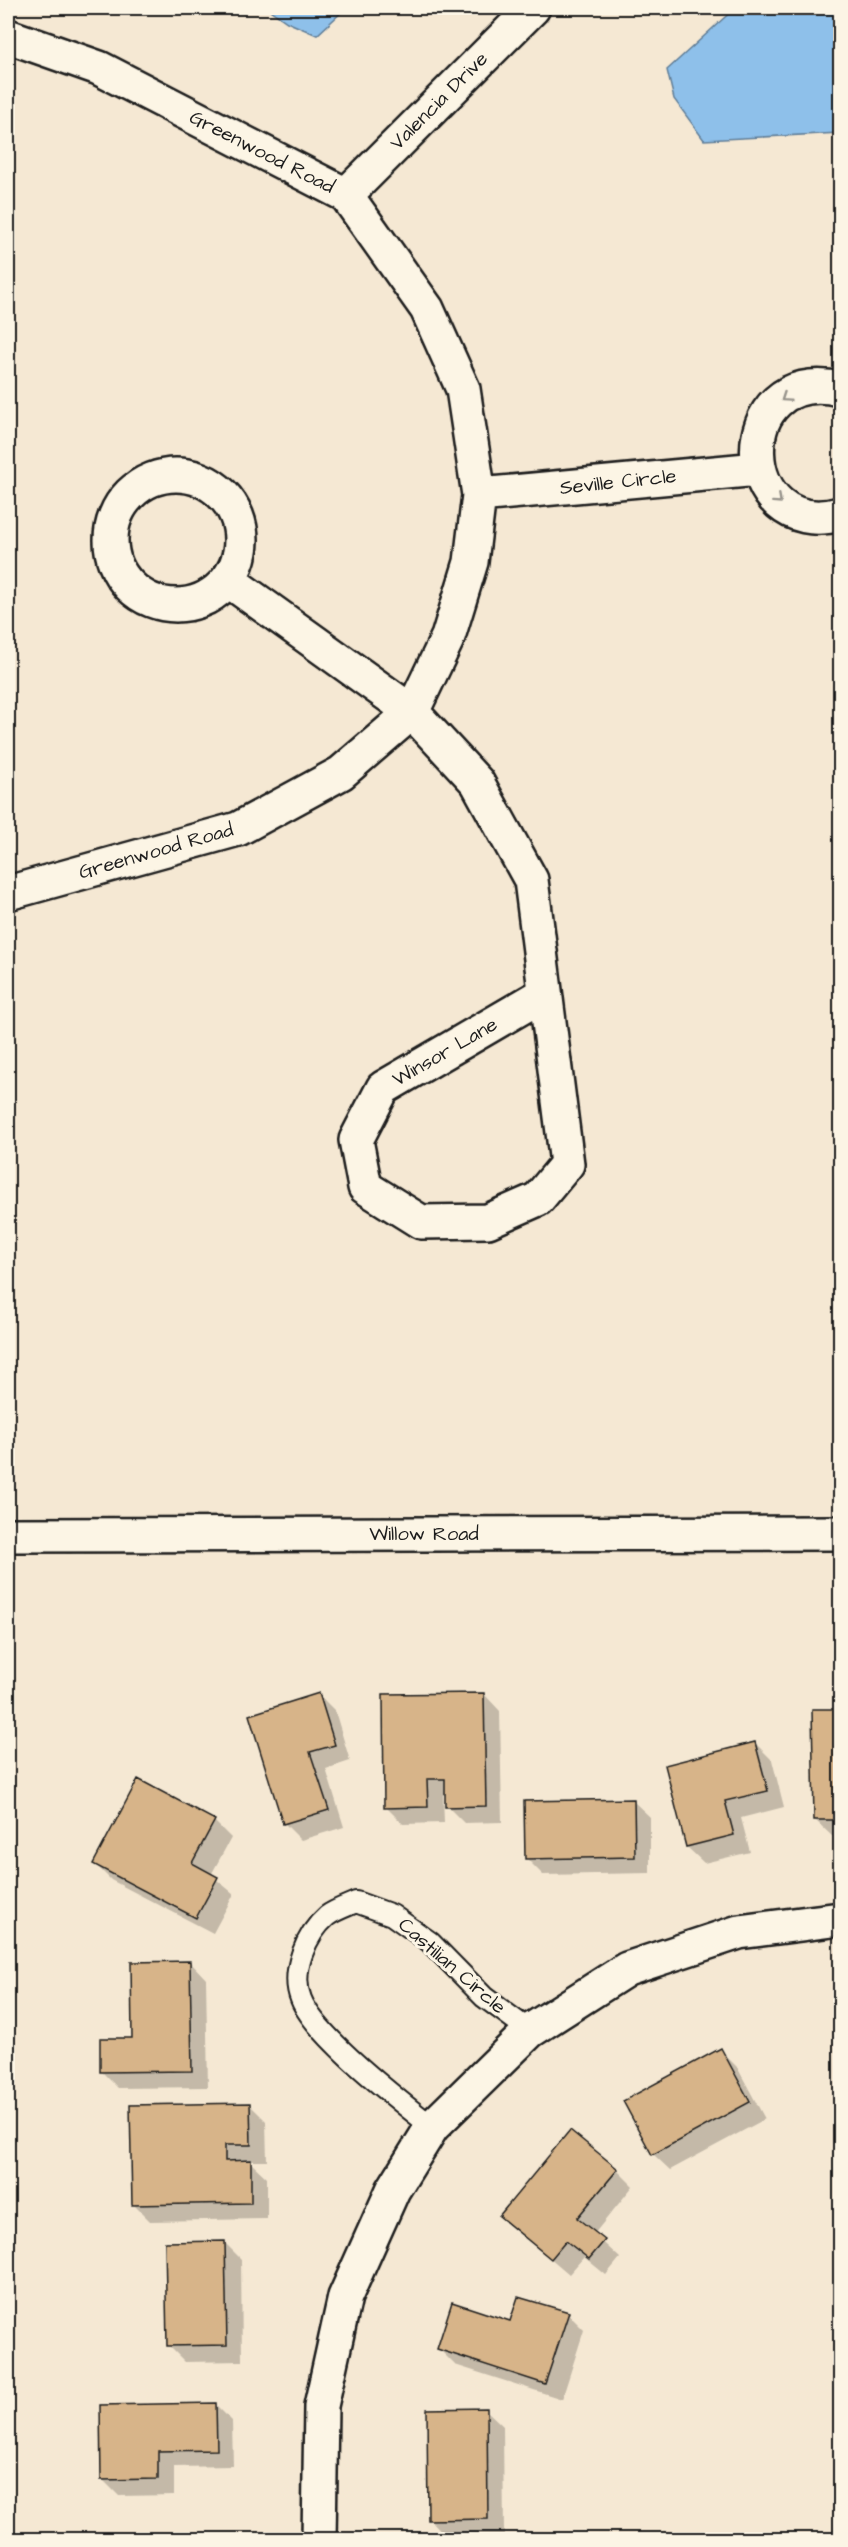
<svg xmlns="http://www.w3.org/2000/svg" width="848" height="2547" viewBox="0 0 848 2547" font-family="'Architects Daughter',sans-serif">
<rect width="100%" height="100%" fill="#f5e8d3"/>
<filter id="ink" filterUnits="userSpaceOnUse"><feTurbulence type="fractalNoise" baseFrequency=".0167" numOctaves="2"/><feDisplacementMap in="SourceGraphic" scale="12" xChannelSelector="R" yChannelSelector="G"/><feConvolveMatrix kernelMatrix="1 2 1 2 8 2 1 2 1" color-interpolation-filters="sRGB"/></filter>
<g filter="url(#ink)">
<path fill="#8ec0ea" stroke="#607e98" stroke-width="1.5" d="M 267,8 L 346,8 L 317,35 L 287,22 Z
M 735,8 L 840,8 L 840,133 L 704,140 L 674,99 L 667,70 Z"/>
<path fill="#0003" d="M 484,1694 L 500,1711 L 502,1822 L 464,1823 L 447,1806 L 447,1795 L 443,1795 L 444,1823 L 403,1824 L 386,1807 Z
M 319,1695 L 335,1711 L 350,1761 L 326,1769 L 344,1827 L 301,1840 L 284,1823 Z
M 840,1710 L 840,1836 L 832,1836 L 815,1820 L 813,1711 Z
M 755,1743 L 772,1760 L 784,1807 L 741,1818 L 750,1852 L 704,1863 L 687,1847 Z
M 633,1801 L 650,1817 L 650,1873 L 543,1875 L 526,1858 Z
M 214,1821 L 231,1838 L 211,1875 L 234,1894 L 213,1933 L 111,1880 L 95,1864 Z
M 190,1962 L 206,1979 L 208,2087 L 118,2088 L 102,2072 L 133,2039 Z
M 720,2050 L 737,2067 L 765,2119 L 670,2170 L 653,2154 Z
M 249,2104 L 266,2121 L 267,2161 L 249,2161 L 267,2178 L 267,2219 L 150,2221 L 134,2205 Z
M 617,2170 L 633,2186 L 594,2234 L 620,2258 L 606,2275 L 584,2257 L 569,2274 L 501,2216 Z
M 224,2242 L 241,2259 L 242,2361 L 185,2362 L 168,2345 Z
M 839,2289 L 840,2289 L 840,2373 Z
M 568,2314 L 584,2330 L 562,2399 L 455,2365 L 439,2349 L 511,2323 Z
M 216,2405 L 232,2421 L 233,2466 L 174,2467 L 174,2495 L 119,2496 L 103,2480 Z
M 486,2410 L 503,2426 L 504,2535 L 446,2536 L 430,2519 Z"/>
<path fill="#d7b489" stroke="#1c1c1c" stroke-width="1.5" d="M 319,1693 L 335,1745 L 310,1752 L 329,1810 L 283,1824 L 249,1715 Z
M 484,1693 L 486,1806 L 445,1807 L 445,1779 L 427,1779 L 428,1807 L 384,1808 L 383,1694 Z
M 812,1709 L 840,1709 L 840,1820 L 814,1820 Z
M 755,1742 L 768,1791 L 725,1801 L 734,1835 L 686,1847 L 665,1765 Z
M 138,1779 L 215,1820 L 192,1863 L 218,1877 L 196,1918 L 93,1864 Z
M 634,1799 L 635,1857 L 525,1859 L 524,1801 Z
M 190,1961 L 192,2071 L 100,2072 L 100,2038 L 132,2038 L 131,1962 Z
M 721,2048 L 750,2102 L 652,2155 L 623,2101 Z
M 250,2103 L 251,2145 L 225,2145 L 225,2161 L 251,2160 L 251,2203 L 132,2205 L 130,2105 Z
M 570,2130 L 618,2169 L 577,2218 L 605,2240 L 589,2259 L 566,2241 L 551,2259 L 499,2216 Z
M 225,2241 L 227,2345 L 167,2346 L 165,2242 Z
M 837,2287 L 840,2287 L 840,2389 L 839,2389 Z
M 518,2297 L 569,2312 L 545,2384 L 437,2349 L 452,2302 L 510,2321 Z
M 216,2403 L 217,2450 L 158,2451 L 158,2479 L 101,2480 L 100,2405 Z
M 487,2408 L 488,2519 L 428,2520 L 427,2409 Z"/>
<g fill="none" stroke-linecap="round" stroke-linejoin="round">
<defs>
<path id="service" d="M 432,2127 C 400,2101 315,2036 301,1999 C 290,1972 306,1934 327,1916 C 335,1910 347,1906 356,1902 L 392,1915 L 430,1942 L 484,1997 L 530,2031"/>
<path id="minor" d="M 8,36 L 99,68 L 346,195 L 427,309 L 463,389 L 479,495 L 471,562 L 448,637 L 412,712 L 341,773 L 238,829 L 8,893
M 346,195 L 533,8
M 840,389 C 726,363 734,543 840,514
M111 540a65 65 0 1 1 130 0a65 65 0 1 1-130 0Z
M 479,495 L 758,469
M 228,580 L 412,712 L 477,782 L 531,880 L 567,1164 L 538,1199 L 488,1221 L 421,1222 L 365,1187 L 356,1140 L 383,1088 L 544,994
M 319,2540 L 321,2406 L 345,2297 L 393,2190 L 432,2127 L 530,2031 L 627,1969 L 739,1932 L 840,1919"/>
<path id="primary" d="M 8,1535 L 840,1533"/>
</defs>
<use href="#service" stroke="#1c1c1c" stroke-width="24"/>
<use href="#minor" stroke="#1c1c1c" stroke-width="38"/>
<use href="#primary" stroke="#1c1c1c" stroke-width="38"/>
<use href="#service" stroke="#fcf5e5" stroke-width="20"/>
<use href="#minor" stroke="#fcf5e5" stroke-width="33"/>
<use href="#primary" stroke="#fcf5e5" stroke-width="33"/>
</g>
<defs><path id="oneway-chevron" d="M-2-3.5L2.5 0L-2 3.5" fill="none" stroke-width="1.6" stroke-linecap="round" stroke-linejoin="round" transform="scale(1.5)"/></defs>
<g stroke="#97938b">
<use href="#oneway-chevron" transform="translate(785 398) rotate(146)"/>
<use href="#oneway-chevron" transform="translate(778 500) rotate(42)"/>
</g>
</g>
<g text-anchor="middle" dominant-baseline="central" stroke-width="6" stroke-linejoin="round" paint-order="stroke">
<g font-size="20" fill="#1c1c1c" stroke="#fcf5e5">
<text transform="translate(439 101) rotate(-45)">Valencia Drive</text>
<text transform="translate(262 152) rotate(27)">Greenwood Road</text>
<text transform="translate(618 482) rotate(-6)">Seville Circle</text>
<text transform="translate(156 851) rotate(-16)">Greenwood Road</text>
<text transform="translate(445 1052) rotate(-30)">Winsor Lane</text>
<text x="424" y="1534">Willow Road</text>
<text transform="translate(452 1966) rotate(41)">Castilian Circle</text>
</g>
</g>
<rect width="848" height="2547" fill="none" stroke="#fcf5e5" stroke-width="30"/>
<rect x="15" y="15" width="818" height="2517" fill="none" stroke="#1c1c1c" stroke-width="2" filter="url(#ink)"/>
</svg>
